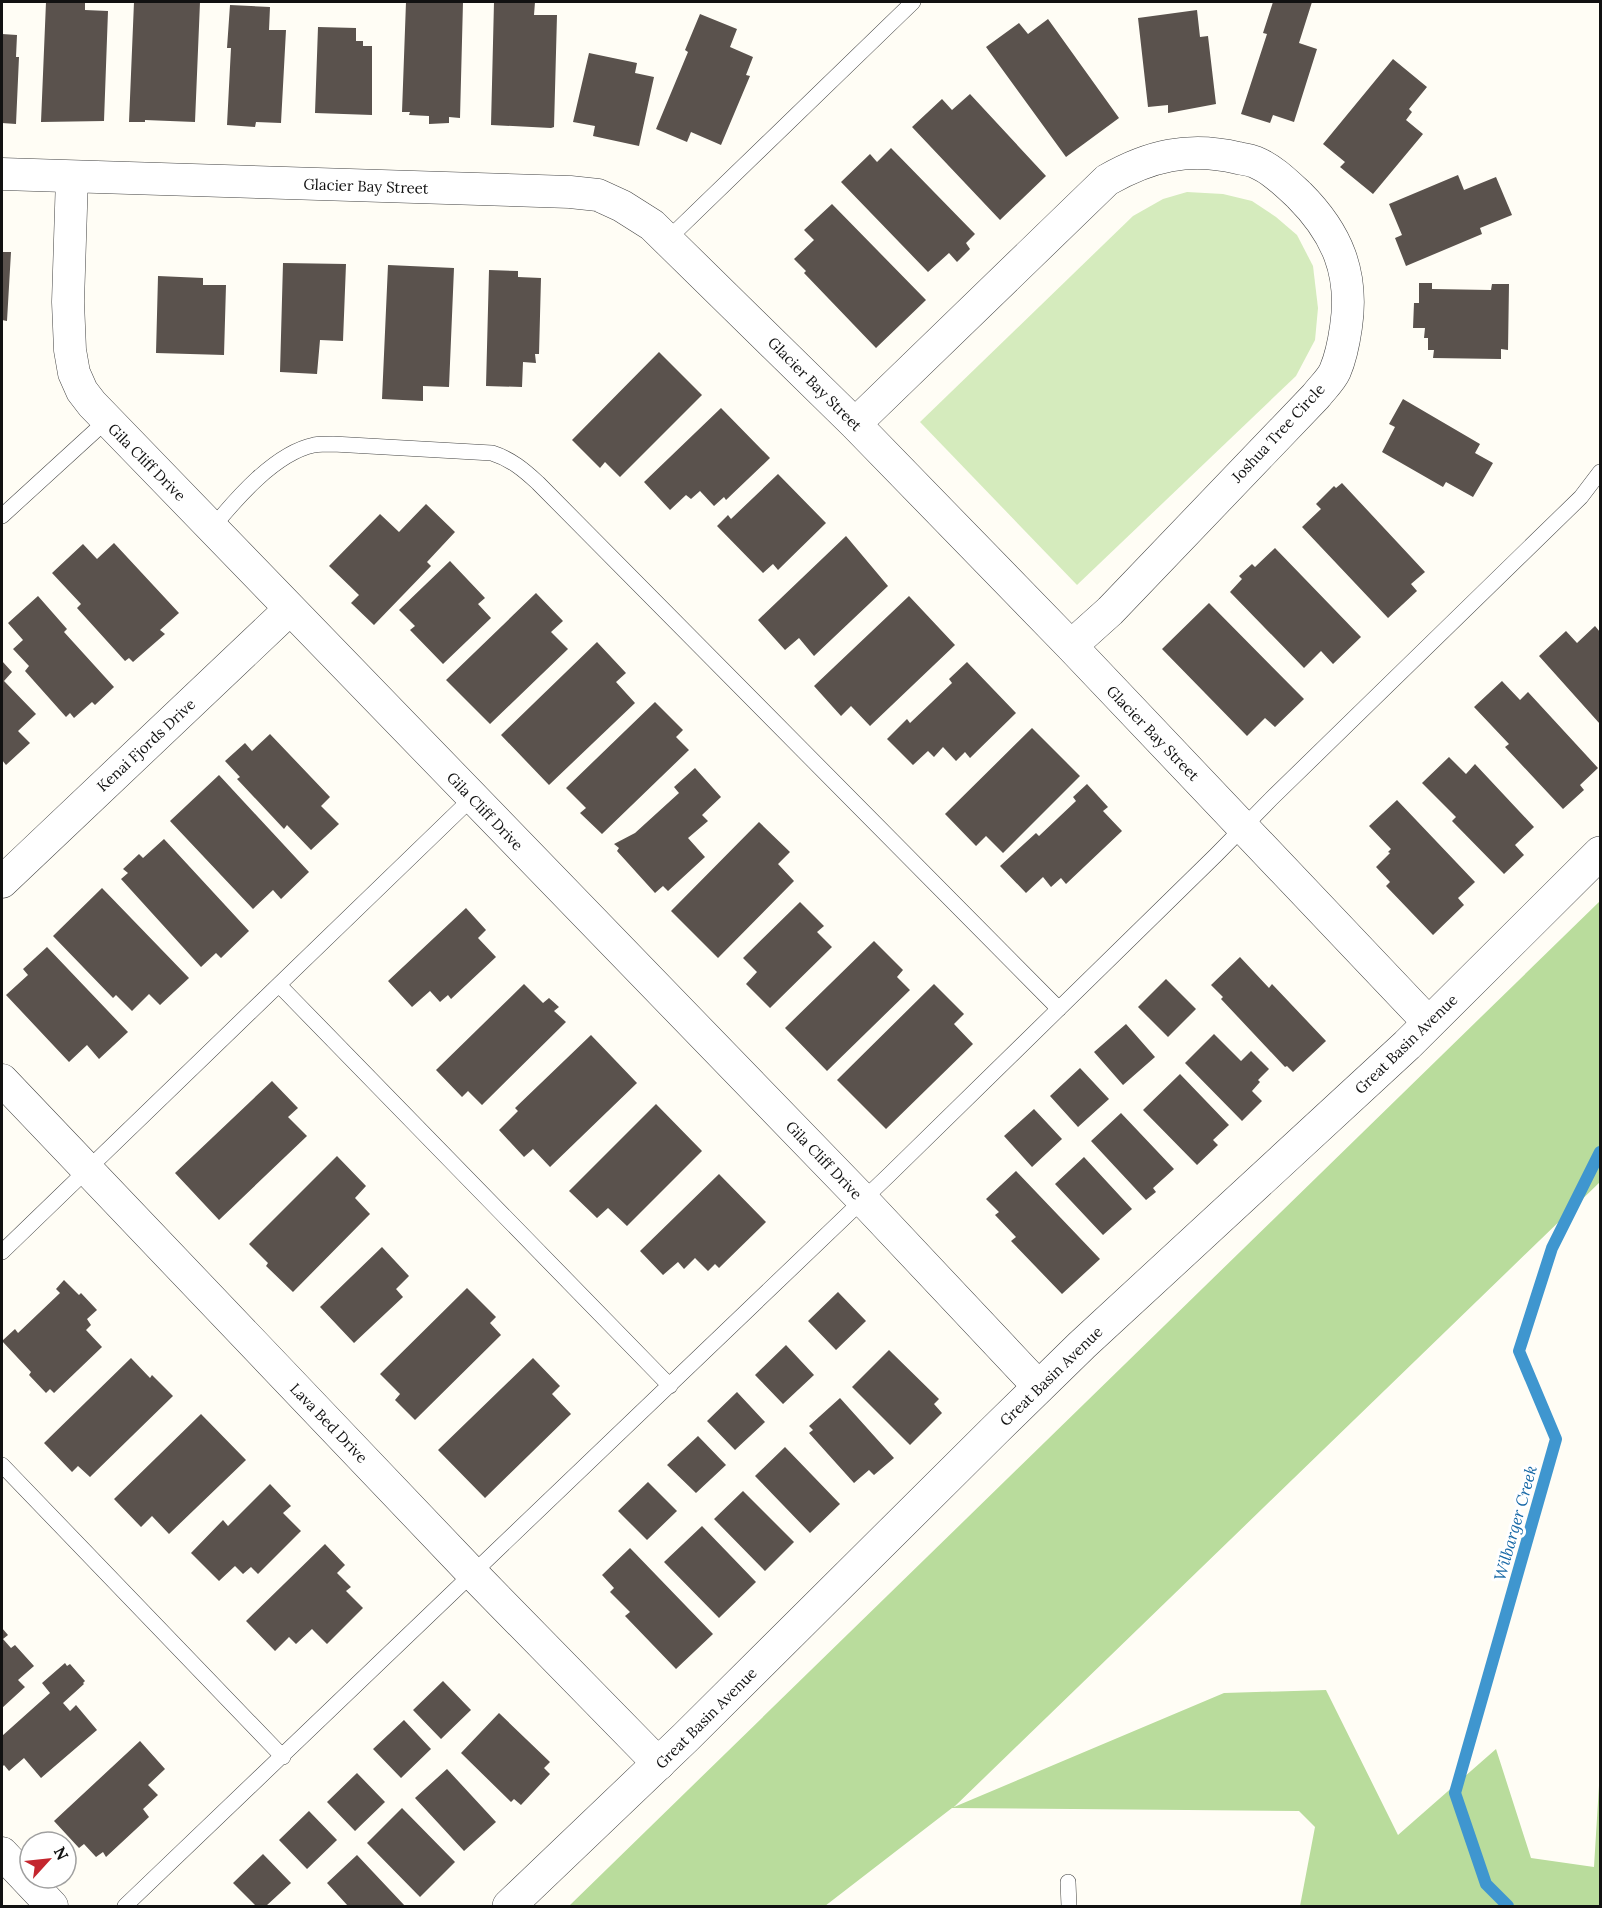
<svg xmlns="http://www.w3.org/2000/svg" width="1602" height="1908" viewBox="0 0 1602 1908" font-family="Lora,serif">
<rect width="100%" height="100%" fill="#fffdf5"/>
<path fill="#d5ebbd" d="M 1187,192 L 1223,194 L 1252,201 L 1276,217 L 1297,235 L 1313,266 L 1318,308 L 1315,340 L 1296,376 L 1077,585 L 920,422 L 1133,216 L 1163,199 Z"/>
<path fill="#b9dc9c" d="M 1600,901 L 1600,1182 L 954,1807 L 1224,1693 L 1326,1690 L 1398,1835 L 1496,1749 L 1531,1858 L 1594,1867 L 1600,1769 L 1600,1906 L 1300,1906 L 1315,1827 L 1299,1811 L 952,1808 L 825,1906 L 569,1906 Z"/>
<g fill="none" stroke-linecap="round" stroke-linejoin="round">
<path stroke="#3f96cf" stroke-width="12" d="M 1508,1906 L 1486,1884 L 1455,1793 L 1556,1439 L 1519,1351 L 1552,1248 L 1600,1152"/>
</g>
<path fill="#5a524d" d="M 46,2 L 85,2 L 85,10 L 108,11 L 104,121 L 41,122 Z
M 134,2 L 200,2 L 195,122 L 145,120 L 145,122 L 129,122 Z
M 406,2 L 463,2 L 460,118 L 449,117 L 449,123 L 429,124 L 429,116 L 409,115 L 410,112 L 402,112 Z
M 494,2 L 535,2 L 534,15 L 557,15 L 554,127 L 551,128 L 491,125 Z
M 1273,2 L 1312,2 L 1299,43 L 1317,49 L 1294,122 L 1273,115 L 1270,123 L 1241,114 L 1267,34 L 1263,33 Z
M 230,5 L 270,7 L 269,30 L 286,30 L 281,123 L 256,122 L 255,127 L 227,125 L 231,48 L 227,48 Z
M 1197,10 L 1200,37 L 1208,36 L 1216,104 L 1168,113 L 1168,105 L 1148,107 L 1138,18 Z
M 700,14 L 737,29 L 730,47 L 753,57 L 746,75 L 750,76 L 721,145 L 691,132 L 687,142 L 656,129 L 688,52 L 685,50 Z
M 1048,19 L 1119,118 L 1066,157 L 986,47 L 1019,23 L 1028,34 Z
M 318,27 L 356,28 L 356,41 L 363,41 L 363,46 L 372,46 L 372,115 L 315,113 Z
M 2,34 L 17,35 L 16,57 L 19,57 L 16,124 L 2,123 Z
M 589,53 L 637,63 L 635,73 L 654,77 L 639,146 L 593,136 L 595,126 L 573,122 Z
M 1393,59 L 1427,87 L 1409,109 L 1412,112 L 1406,120 L 1423,134 L 1373,194 L 1340,167 L 1345,162 L 1323,144 Z
M 970,94 L 1046,176 L 1000,220 L 912,127 L 942,99 L 952,110 Z
M 891,148 L 975,234 L 966,243 L 970,249 L 957,262 L 949,253 L 928,272 L 841,182 L 870,154 L 877,162 Z
M 1458,175 L 1464,190 L 1496,177 L 1512,215 L 1480,228 L 1482,234 L 1406,266 L 1395,238 L 1402,235 L 1389,204 Z
M 832,204 L 926,300 L 876,348 L 804,273 L 806,271 L 794,259 L 814,240 L 804,230 Z
M 2,252 L 11,252 L 7,321 L 2,320 Z
M 283,263 L 346,264 L 343,341 L 320,340 L 317,374 L 280,372 Z
M 388,265 L 454,268 L 449,387 L 423,386 L 423,401 L 382,399 Z
M 489,270 L 518,271 L 518,277 L 541,278 L 539,354 L 535,354 L 536,363 L 523,362 L 522,387 L 486,386 Z
M 158,276 L 203,278 L 203,285 L 226,285 L 224,355 L 156,353 Z
M 1419,283 L 1432,283 L 1432,289 L 1491,290 L 1492,284 L 1509,284 L 1508,350 L 1501,349 L 1501,359 L 1433,358 L 1434,350 L 1428,350 L 1428,338 L 1424,338 L 1425,328 L 1413,328 L 1414,303 L 1419,303 Z
M 659,352 L 702,395 L 620,477 L 605,462 L 600,468 L 572,440 Z
M 1403,399 L 1480,444 L 1475,453 L 1493,463 L 1473,497 L 1446,482 L 1443,487 L 1382,452 L 1395,427 L 1389,424 Z
M 721,408 L 770,458 L 726,500 L 724,497 L 714,506 L 700,491 L 691,499 L 686,495 L 670,510 L 644,482 Z
M 778,474 L 826,523 L 778,570 L 773,564 L 763,573 L 717,526 L 728,515 L 731,519 Z
M 1342,483 L 1425,572 L 1411,584 L 1417,591 L 1388,618 L 1302,527 L 1321,509 L 1316,504 L 1334,486 L 1336,488 Z
M 426,504 L 455,532 L 427,562 L 431,566 L 374,625 L 351,603 L 359,595 L 329,566 L 380,514 L 399,532 Z
M 846,536 L 888,586 L 814,656 L 799,638 L 785,650 L 758,620 Z
M 114,543 L 179,613 L 160,630 L 165,634 L 133,662 L 129,658 L 125,661 L 77,608 L 81,604 L 52,573 L 83,544 L 97,559 Z
M 1275,548 L 1361,637 L 1333,664 L 1321,651 L 1304,668 L 1230,592 L 1242,579 L 1239,576 L 1252,564 L 1255,567 Z
M 450,561 L 485,598 L 478,604 L 491,618 L 443,664 L 410,630 L 415,626 L 399,610 Z
M 536,593 L 563,621 L 551,632 L 568,649 L 490,724 L 446,680 Z
M 38,596 L 67,629 L 64,632 L 114,687 L 95,705 L 92,702 L 74,718 L 70,713 L 66,717 L 25,671 L 29,666 L 13,649 L 23,640 L 8,623 Z
M 909,596 L 955,645 L 870,726 L 851,706 L 841,716 L 814,686 Z
M 1209,603 L 1304,699 L 1275,727 L 1265,718 L 1247,736 L 1162,649 Z
M 1595,626 L 1600,632 L 1600,724 L 1539,656 L 1566,631 L 1577,643 Z
M 597,642 L 626,673 L 616,682 L 635,703 L 549,785 L 501,735 Z
M 2,661 L 12,672 L 4,681 L 36,714 L 18,731 L 30,743 L 6,765 L 2,760 Z
M 967,662 L 1016,713 L 970,758 L 965,752 L 956,761 L 943,747 L 934,757 L 928,751 L 913,765 L 887,739 L 907,719 L 910,723 L 952,683 L 949,679 Z
M 1502,681 L 1520,700 L 1528,692 L 1598,768 L 1580,785 L 1584,790 L 1563,809 L 1505,747 L 1509,744 L 1474,707 Z
M 655,702 L 683,730 L 676,737 L 689,750 L 602,834 L 580,813 L 586,808 L 566,788 Z
M 1032,728 L 1080,776 L 1003,853 L 986,836 L 976,846 L 945,814 Z
M 270,734 L 330,797 L 321,806 L 339,824 L 311,850 L 287,825 L 284,829 L 237,779 L 240,777 L 225,761 L 245,743 L 252,751 Z
M 1449,757 L 1466,774 L 1475,764 L 1534,827 L 1515,845 L 1524,855 L 1504,874 L 1452,821 L 1456,817 L 1422,783 Z
M 695,768 L 721,797 L 702,815 L 708,821 L 688,838 L 705,857 L 668,891 L 663,886 L 655,893 L 617,851 L 619,848 L 614,844 L 635,833 L 679,793 L 674,787 Z
M 219,775 L 309,872 L 281,899 L 273,890 L 253,909 L 170,821 Z
M 1087,784 L 1108,807 L 1103,811 L 1122,831 L 1066,884 L 1061,878 L 1051,887 L 1043,877 L 1026,893 L 1000,866 L 1036,833 L 1039,836 L 1076,801 L 1073,797 Z
M 1397,800 L 1475,882 L 1458,898 L 1464,905 L 1433,935 L 1386,886 L 1390,882 L 1376,867 L 1390,853 L 1388,852 L 1391,849 L 1369,826 Z
M 759,822 L 790,852 L 778,864 L 794,881 L 718,958 L 671,911 Z
M 164,839 L 249,931 L 221,958 L 216,953 L 201,967 L 121,879 L 128,873 L 123,869 L 139,854 L 143,858 Z
M 102,888 L 189,978 L 160,1005 L 149,994 L 132,1011 L 116,995 L 113,998 L 53,936 Z
M 800,902 L 824,926 L 817,932 L 832,947 L 770,1008 L 746,984 L 757,972 L 743,958 Z
M 466,908 L 486,930 L 478,938 L 496,957 L 451,999 L 448,995 L 440,1002 L 430,991 L 412,1007 L 388,981 Z
M 874,941 L 903,970 L 897,977 L 910,990 L 827,1071 L 785,1028 Z
M 47,947 L 128,1032 L 99,1059 L 87,1045 L 69,1062 L 6,995 L 28,975 L 23,969 Z
M 1240,957 L 1269,988 L 1272,984 L 1326,1041 L 1293,1072 L 1287,1066 L 1285,1067 L 1221,999 L 1223,997 L 1211,985 Z
M 1166,979 L 1196,1009 L 1168,1037 L 1138,1007 Z
M 524,984 L 543,1003 L 549,998 L 559,1007 L 554,1011 L 566,1022 L 482,1105 L 468,1091 L 462,1097 L 436,1070 Z
M 934,984 L 964,1014 L 954,1024 L 973,1044 L 886,1129 L 837,1080 Z
M 1126,1024 L 1155,1057 L 1123,1085 L 1094,1052 Z
M 1214,1034 L 1241,1061 L 1251,1051 L 1269,1069 L 1258,1080 L 1260,1082 L 1252,1091 L 1262,1101 L 1242,1121 L 1185,1063 Z
M 591,1035 L 637,1083 L 550,1167 L 533,1149 L 524,1157 L 499,1130 L 518,1111 L 515,1108 Z
M 1080,1068 L 1109,1099 L 1078,1127 L 1050,1096 Z
M 1180,1074 L 1229,1125 L 1213,1140 L 1218,1145 L 1197,1165 L 1143,1110 Z
M 272,1081 L 298,1108 L 288,1117 L 307,1136 L 219,1220 L 175,1173 Z
M 656,1104 L 702,1151 L 627,1226 L 608,1208 L 597,1218 L 569,1191 Z
M 1034,1109 L 1062,1139 L 1032,1167 L 1004,1136 Z
M 1121,1113 L 1174,1169 L 1153,1188 L 1156,1192 L 1146,1200 L 1091,1141 Z
M 337,1156 L 366,1186 L 355,1198 L 370,1214 L 293,1292 L 266,1266 L 268,1263 L 249,1244 Z
M 1084,1157 L 1132,1209 L 1103,1235 L 1055,1184 Z
M 1016,1171 L 1100,1259 L 1062,1294 L 1011,1241 L 1016,1237 L 995,1215 L 999,1212 L 986,1199 Z
M 719,1174 L 766,1222 L 719,1268 L 715,1264 L 708,1271 L 695,1258 L 684,1269 L 678,1262 L 663,1275 L 640,1251 Z
M 382,1247 L 409,1276 L 396,1289 L 403,1297 L 354,1343 L 320,1307 Z
M 64,1280 L 79,1295 L 81,1293 L 97,1310 L 87,1319 L 91,1325 L 86,1330 L 102,1347 L 54,1393 L 50,1389 L 46,1393 L 29,1375 L 31,1372 L 2,1341 L 15,1329 L 18,1333 L 60,1293 L 56,1289 Z
M 467,1288 L 496,1317 L 490,1323 L 501,1335 L 415,1420 L 395,1400 L 400,1394 L 380,1374 Z
M 838,1292 L 866,1321 L 836,1350 L 808,1321 Z
M 786,1345 L 814,1375 L 783,1404 L 755,1375 Z
M 889,1350 L 939,1399 L 934,1404 L 942,1413 L 910,1445 L 852,1387 Z
M 131,1358 L 150,1378 L 152,1375 L 173,1396 L 90,1477 L 78,1466 L 72,1472 L 44,1443 Z
M 533,1358 L 560,1386 L 552,1394 L 571,1414 L 485,1498 L 438,1450 Z
M 737,1392 L 765,1422 L 735,1450 L 707,1421 Z
M 840,1398 L 894,1458 L 874,1475 L 869,1470 L 854,1483 L 809,1433 L 813,1430 L 809,1426 Z
M 201,1414 L 246,1460 L 169,1534 L 152,1516 L 141,1527 L 114,1499 Z
M 698,1436 L 726,1465 L 696,1493 L 667,1465 Z
M 785,1447 L 840,1504 L 810,1533 L 755,1476 Z
M 648,1482 L 677,1511 L 647,1540 L 618,1511 Z
M 270,1484 L 291,1506 L 283,1513 L 301,1531 L 258,1574 L 251,1567 L 243,1574 L 235,1566 L 219,1581 L 191,1553 L 223,1520 L 228,1526 Z
M 743,1491 L 794,1542 L 765,1571 L 714,1519 Z
M 702,1526 L 756,1582 L 719,1618 L 664,1562 Z
M 325,1544 L 345,1565 L 337,1573 L 351,1587 L 346,1591 L 363,1608 L 327,1644 L 312,1629 L 296,1644 L 289,1637 L 275,1651 L 246,1621 Z
M 630,1548 L 713,1634 L 676,1669 L 625,1616 L 630,1612 L 610,1592 L 614,1588 L 602,1575 Z
M 2,1628 L 8,1635 L 3,1639 L 11,1648 L 15,1645 L 34,1666 L 18,1680 L 25,1687 L 2,1708 Z
M 65,1663 L 67,1666 L 70,1664 L 85,1681 L 83,1683 L 84,1684 L 63,1703 L 70,1711 L 76,1705 L 97,1730 L 41,1778 L 24,1758 L 9,1771 L 4,1765 L 2,1767 L 2,1736 L 50,1693 L 42,1683 Z
M 443,1681 L 471,1710 L 441,1739 L 413,1710 Z
M 499,1713 L 550,1762 L 544,1768 L 550,1774 L 521,1805 L 514,1799 L 511,1802 L 461,1753 Z
M 404,1720 L 431,1749 L 401,1778 L 373,1749 Z
M 140,1741 L 165,1769 L 148,1785 L 158,1795 L 143,1809 L 149,1817 L 106,1857 L 103,1852 L 96,1857 L 84,1844 L 79,1848 L 54,1821 Z
M 447,1769 L 496,1822 L 464,1851 L 415,1798 Z
M 357,1773 L 385,1802 L 355,1831 L 327,1802 Z
M 402,1808 L 455,1862 L 420,1897 L 367,1843 Z
M 309,1811 L 337,1840 L 307,1869 L 279,1840 Z
M 263,1854 L 291,1883 L 266,1906 L 256,1906 L 233,1883 Z
M 357,1855 L 405,1906 L 348,1906 L 327,1883 Z"/>
<g fill="none" stroke-linecap="round" stroke-linejoin="round">
<defs>
<path id="service" d="M 667,240 L 913,2
M 2,516 L 106,421
M 212,528 C 236,499 275,453 314,445 C 320,444 327,444 333,444 L 492,453 C 511,459 524,470 538,483 L 1059,1009
M 279,985 L 670,1386
M 2,1252 L 472,798
M 2,1465 L 283,1757
M 1068,1882 L 1069,1906
M 125,1906 L 890,1174 L 1216,855 L 1271,799 L 1581,497 L 1600,472"/>
<path id="minor" d="M 2,174 L 570,192 L 598,195 L 622,206 L 652,225 L 855,424 L 1071,646 L 1429,1023
M 72,177 L 68,302 L 70,350 L 74,373 L 82,391 L 92,404 L 863,1200 L 1039,1387
M 855,424 L 1107,180 C 1149,156 1189,146 1238,158 C 1243,159 1250,160 1255,162 C 1272,169 1286,183 1299,195 C 1337,233 1354,273 1346,327 C 1344,341 1341,357 1335,371 C 1331,380 1322,388 1316,396 L 1110,611 L 1071,646
M 2,882 L 290,609
M 2,1080 L 473,1574 L 659,1764
M 2,1853 L 52,1906"/>
<path id="tertiary" d="M 509,1906 L 685,1738 L 995,1430 L 1082,1345 L 1407,1045 L 1600,853"/>
</defs>
<use href="#service" stroke="#444" stroke-width="16"/>
<use href="#minor" stroke="#444" stroke-width="33"/>
<use href="#tertiary" stroke="#444" stroke-width="34"/>
<use href="#service" stroke="#fff" stroke-width="15"/>
<use href="#minor" stroke="#fff" stroke-width="32"/>
<use href="#tertiary" stroke="#fff" stroke-width="33"/>
</g>
<g text-anchor="middle" dominant-baseline="central" stroke-width="6" stroke-linejoin="round" paint-order="stroke">
<g font-size="15" fill="#111" stroke="#fff">
<text transform="translate(366 186) rotate(2)">Glacier Bay Street</text>
<text transform="translate(815 384) rotate(45)">Glacier Bay Street</text>
<text transform="translate(1278 433) rotate(-47)">Joshua Tree Circle</text>
<text transform="translate(147 462) rotate(45)">Gila Cliff Drive</text>
<text transform="translate(1153 733) rotate(46)">Glacier Bay Street</text>
<text transform="translate(146 745) rotate(-43)">Kenai Fjords Drive</text>
<text transform="translate(485 811) rotate(46)">Gila Cliff Drive</text>
<text transform="translate(1406 1044) rotate(-44)">Great Basin Avenue</text>
<text transform="translate(824 1160) rotate(46)">Gila Cliff Drive</text>
<text transform="translate(1051 1376) rotate(-44)">Great Basin Avenue</text>
<text transform="translate(329 1423) rotate(46)">Lava Bed Drive</text>
<text transform="translate(706 1718) rotate(-45)">Great Basin Avenue</text>
</g>
<g font-size="16" font-style="italic" fill="#1768a6" stroke="#fff">
<text transform="translate(1515 1523) rotate(-74)">Wilbarger Creek</text>
</g>
</g>
<rect width="1602" height="1908" fill="none" stroke="#111111" stroke-width="6"/>
<g transform="translate(48 1860) rotate(63)"><circle r="28" fill="#ffffff" stroke="#a0a0a0" stroke-width="1.5"/>
<path d="M0-4.5L10 22L0 15L-10 22Z" fill="#c4262e"/>
<text y="-9" font-size="16" font-weight="bold" text-anchor="middle" fill="#111111">N</text>
</g>
</svg>
